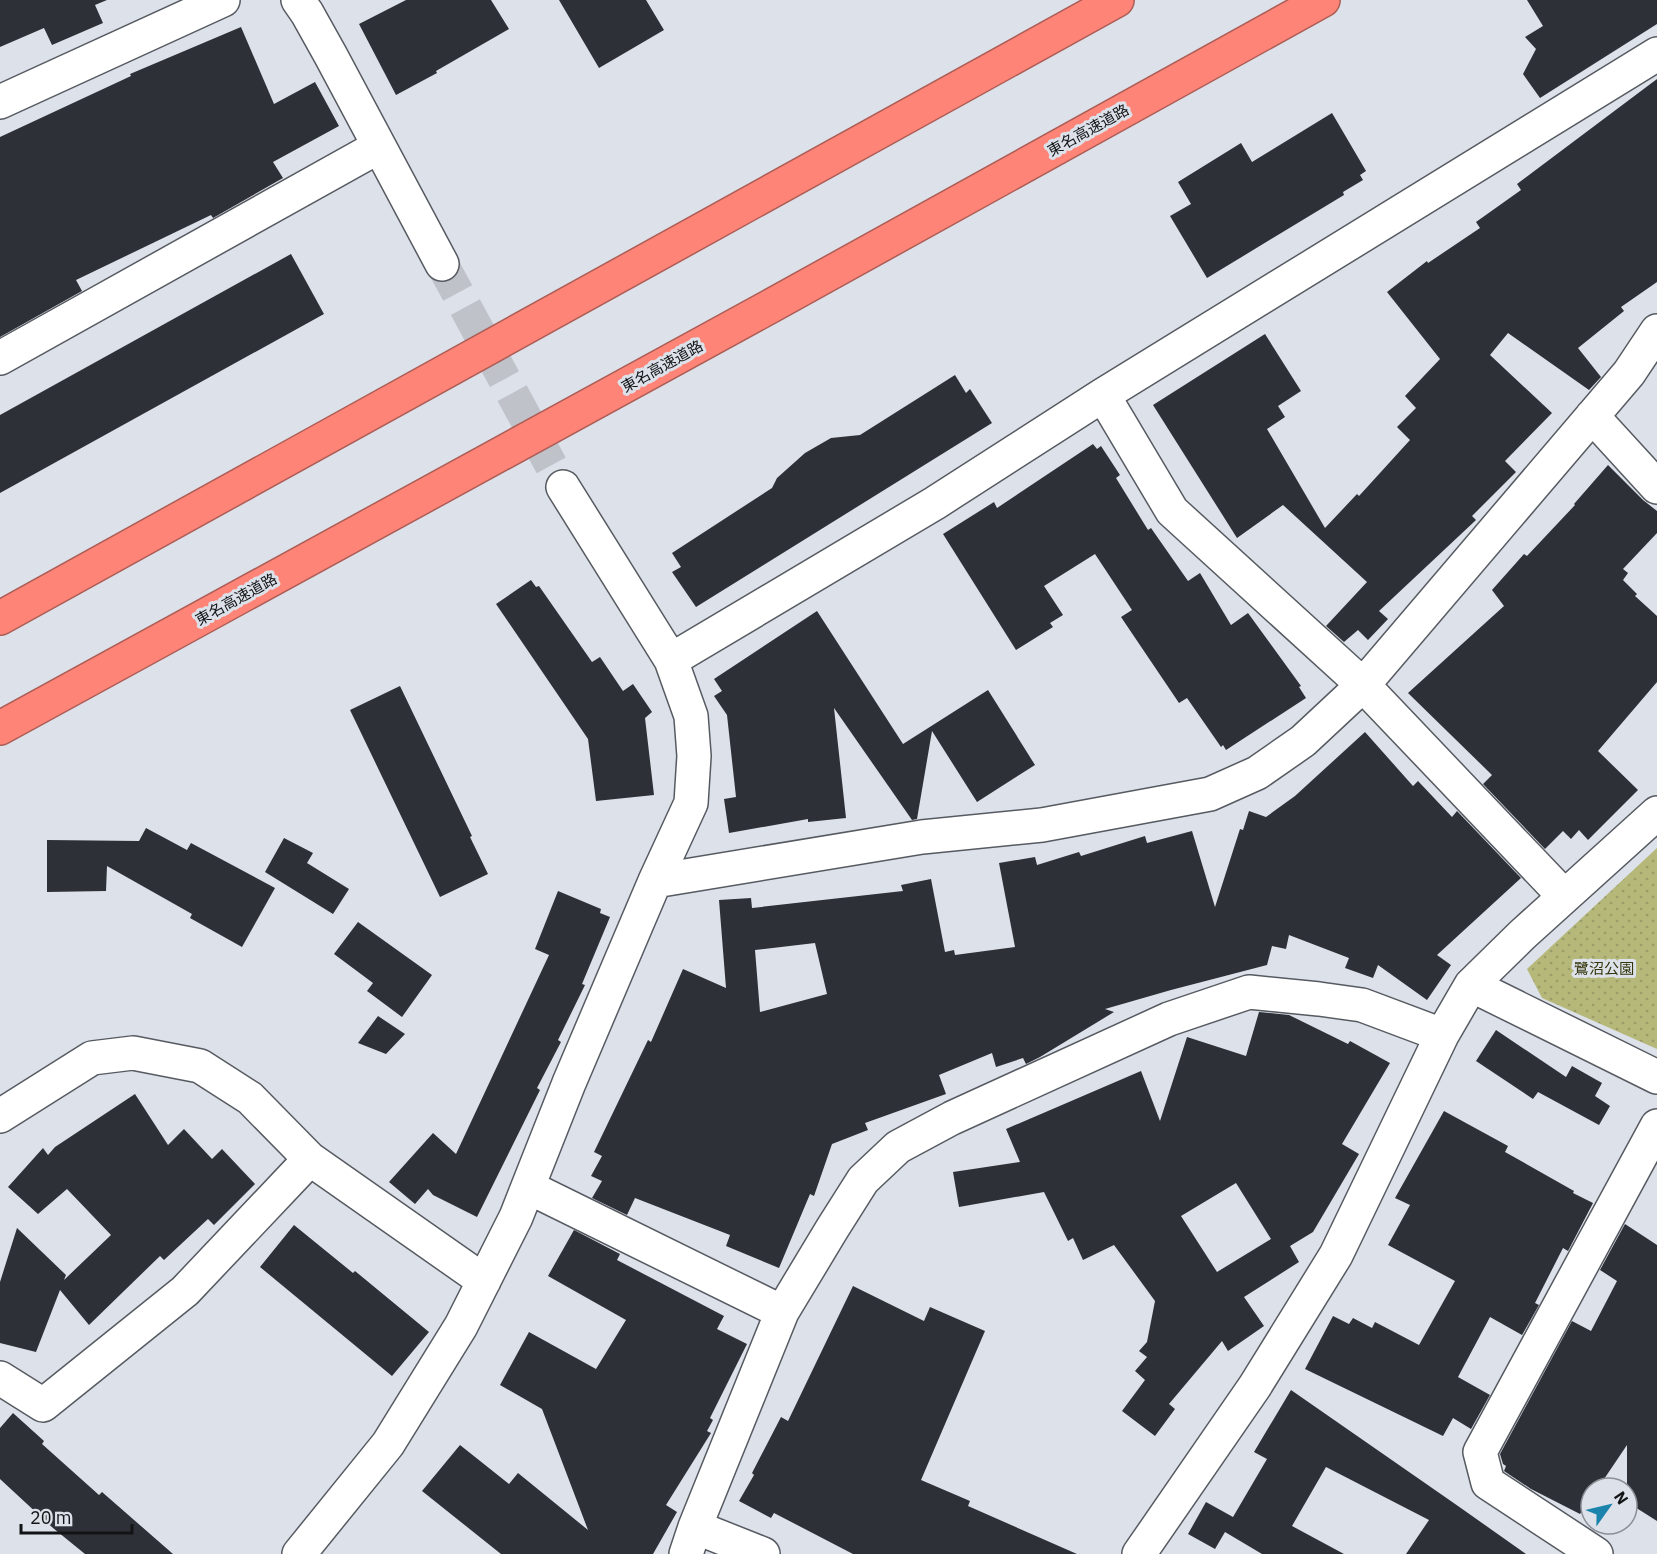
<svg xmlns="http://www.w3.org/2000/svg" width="1657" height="1554" viewBox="0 0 1657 1554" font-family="'IBM Plex Sans','Noto Sans JP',sans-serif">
<defs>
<pattern id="park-dots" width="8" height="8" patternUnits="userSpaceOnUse" patternTransform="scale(1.5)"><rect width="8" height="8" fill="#b5b879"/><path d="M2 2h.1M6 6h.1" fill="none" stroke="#9b9d68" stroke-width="1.8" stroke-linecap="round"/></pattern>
</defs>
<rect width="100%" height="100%" fill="#dde1e9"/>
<path fill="url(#park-dots)" d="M 1657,848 L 1657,1049 L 1542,998 L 1527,969 Z"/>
<path fill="#2d3036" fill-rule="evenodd" d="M 0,0 L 107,0 L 95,5 L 103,23 L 52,45 L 44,28 L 0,47 Z
M 406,0 L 491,0 L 509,29 L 436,71 L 437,73 L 396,95 L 359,24 Z
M 559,0 L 646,0 L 664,30 L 599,68 Z
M 1527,0 L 1657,0 L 1657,24 L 1540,98 L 1523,74 L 1536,49 L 1525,37 L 1543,26 Z
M 241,27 L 274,104 L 315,82 L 339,126 L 273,162 L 283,178 L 213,218 L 211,215 L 76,280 L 82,291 L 0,337 L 0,137 L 131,76 L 130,74 Z
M 1657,79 L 1657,282 L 1621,307 L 1624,311 L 1578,348 L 1601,377 L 1589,390 L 1508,333 L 1490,355 L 1552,413 L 1505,461 L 1516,472 L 1472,516 L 1476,520 L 1379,611 L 1388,619 L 1368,640 L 1358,630 L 1344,642 L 1326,626 L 1367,582 L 1283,505 L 1237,538 L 1153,405 L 1265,334 L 1301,391 L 1278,406 L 1285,417 L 1267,429 L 1325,528 L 1357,494 L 1359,496 L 1410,440 L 1397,427 L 1416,408 L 1405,396 L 1440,359 L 1387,292 L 1427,261 L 1428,263 L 1480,228 L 1476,222 L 1521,190 L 1517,184 Z
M 1332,113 L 1366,171 L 1360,175 L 1363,180 L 1343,192 L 1344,195 L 1207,278 L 1170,216 L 1191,204 L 1178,182 L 1241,143 L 1252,162 Z
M 291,254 L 324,314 L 0,493 L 0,415 Z
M 955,375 L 966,393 L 970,389 L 992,423 L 696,607 L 672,572 L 681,567 L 672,553 L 772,488 L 777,478 L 805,453 L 831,438 L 860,435 Z
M 1093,444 L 1097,449 L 1101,446 L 1120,475 L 1116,478 L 1148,530 L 1151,528 L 1188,581 L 1200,573 L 1231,625 L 1248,613 L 1301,686 L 1299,687 L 1306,698 L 1226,750 L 1223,745 L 1221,747 L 1187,698 L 1179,703 L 1121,617 L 1132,610 L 1095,554 L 1044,586 L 1063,615 L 1050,623 L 1053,627 L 1016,650 L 943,534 L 994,502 L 997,508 Z
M 1608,465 L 1643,500 L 1657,511 L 1657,533 L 1623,569 L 1628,573 L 1623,580 L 1637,594 L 1635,596 L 1657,616 L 1657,682 L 1598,751 L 1638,790 L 1588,840 L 1579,830 L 1571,839 L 1563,831 L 1545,849 L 1483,784 L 1492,775 L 1408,693 L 1504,606 L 1492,590 L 1524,554 L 1527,556 L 1575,505 L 1574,504 Z
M 531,580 L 536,587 L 539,586 L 592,662 L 600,657 L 623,691 L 633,684 L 652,712 L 645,718 L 654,795 L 596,801 L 588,739 L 496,604 Z
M 817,611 L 903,744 L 988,690 L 1035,765 L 977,802 L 932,731 L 917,819 L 912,820 L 834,708 L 846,818 L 808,822 L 808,819 L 729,833 L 724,799 L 736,797 L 727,715 L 714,696 L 722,691 L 714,679 Z
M 400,686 L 472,836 L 470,837 L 488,874 L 440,897 L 350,710 Z
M 1365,732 L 1413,786 L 1418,781 L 1452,817 L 1457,811 L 1521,878 L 1437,955 L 1451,965 L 1427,1000 L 1378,965 L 1373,978 L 1345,968 L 1349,958 L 1289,935 L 1286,949 L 1272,946 L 1267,965 L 1171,990 L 1105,1009 L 1114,1012 L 1040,1057 L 1026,1064 L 1023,1058 L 996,1067 L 992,1053 L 939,1075 L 946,1094 L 865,1123 L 868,1130 L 832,1144 L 814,1196 L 810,1194 L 779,1268 L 726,1246 L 730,1235 L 635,1198 L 627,1215 L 592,1198 L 602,1181 L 591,1176 L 602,1156 L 594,1152 L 648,1040 L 651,1042 L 683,969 L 726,988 L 719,900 L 751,898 L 752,908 L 903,891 L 901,885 L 931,879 L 945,952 L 954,950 L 955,955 L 1015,947 L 999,863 L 1035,857 L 1037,865 L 1079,852 L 1081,856 L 1145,836 L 1147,843 L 1192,831 L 1215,907 L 1240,829 L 1243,830 L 1249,811 L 1266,817 L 1295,796 ZM 815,943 L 827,994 L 760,1012 L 755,950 Z
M 146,828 L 187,850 L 191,843 L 275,888 L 242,947 L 190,918 L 192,914 L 107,866 L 106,891 L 47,892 L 47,840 L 139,841 Z
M 284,838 L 313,853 L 307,863 L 349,889 L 333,914 L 265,872 Z
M 558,891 L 601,909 L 600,913 L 610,917 L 582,984 L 585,985 L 558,1040 L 561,1042 L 537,1088 L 540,1090 L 477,1217 L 433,1195 L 428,1189 L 415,1204 L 389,1182 L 433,1133 L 456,1154 L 549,955 L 535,949 Z
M 358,922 L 432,975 L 402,1017 L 367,991 L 373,983 L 334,954 Z
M 1259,1012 L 1289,1015 L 1348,1044 L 1350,1041 L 1390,1063 L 1342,1144 L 1359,1154 L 1313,1232 L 1290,1246 L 1299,1262 L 1244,1297 L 1264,1326 L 1228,1351 L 1222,1341 L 1169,1404 L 1175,1409 L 1155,1436 L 1122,1411 L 1145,1380 L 1135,1371 L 1147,1357 L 1139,1351 L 1147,1342 L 1155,1301 L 1114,1245 L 1083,1260 L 1073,1238 L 1068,1241 L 1044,1192 L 959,1207 L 953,1172 L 1020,1162 L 1006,1129 L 1141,1071 L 1160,1121 L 1187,1037 L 1246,1056 ZM 1236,1183 L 1271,1239 L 1217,1272 L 1181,1216 Z
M 378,1016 L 405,1034 L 386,1054 L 358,1043 Z
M 1496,1030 L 1566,1077 L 1572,1066 L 1602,1083 L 1595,1096 L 1610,1106 L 1599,1125 L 1538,1092 L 1533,1099 L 1476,1061 Z
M 135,1094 L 168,1145 L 184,1129 L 212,1159 L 222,1149 L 255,1184 L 214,1225 L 208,1219 L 164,1260 L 160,1256 L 89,1325 L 60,1290 L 36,1352 L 0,1343 L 0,1282 L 17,1228 L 66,1275 L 64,1280 L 111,1235 L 67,1189 L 38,1214 L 8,1187 L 43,1148 L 48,1155 L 55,1147 Z
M 1444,1111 L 1508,1146 L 1505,1152 L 1574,1191 L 1573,1193 L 1593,1203 L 1568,1251 L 1563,1248 L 1535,1303 L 1539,1305 L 1522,1335 L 1490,1317 L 1458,1377 L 1490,1395 L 1471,1429 L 1453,1418 L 1443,1436 L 1305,1369 L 1333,1316 L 1349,1324 L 1353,1318 L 1372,1328 L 1375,1322 L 1419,1345 L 1455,1281 L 1388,1245 L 1410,1205 L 1395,1198 Z
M 1625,1224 L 1657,1245 L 1657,1521 L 1627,1502 L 1627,1445 L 1598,1488 L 1591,1488 L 1591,1498 L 1580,1514 L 1531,1489 L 1504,1471 L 1506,1466 L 1503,1464 L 1500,1454 L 1572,1321 L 1591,1331 L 1617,1281 L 1600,1270 Z
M 294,1225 L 353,1273 L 355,1271 L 429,1332 L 392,1376 L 260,1267 Z
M 574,1230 L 620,1254 L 617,1260 L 724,1316 L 717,1329 L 747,1344 L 710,1418 L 713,1420 L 707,1431 L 711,1433 L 666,1505 L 677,1512 L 653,1554 L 501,1554 L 422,1491 L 460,1445 L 509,1484 L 518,1473 L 588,1530 L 542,1409 L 500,1385 L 529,1332 L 596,1369 L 626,1320 L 548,1276 Z
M 853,1286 L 924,1321 L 930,1307 L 985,1331 L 921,1480 L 970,1501 L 968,1506 L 1077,1554 L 853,1554 L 774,1513 L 771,1518 L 739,1501 L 754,1475 L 752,1473 L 781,1417 L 788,1421 Z
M 1291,1390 L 1458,1506 L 1526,1554 L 1406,1554 L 1429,1520 L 1326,1467 L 1292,1526 L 1344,1554 L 1262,1554 L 1225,1532 L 1215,1549 L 1188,1534 L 1206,1502 L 1233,1517 L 1267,1459 L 1254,1452 Z
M 13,1413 L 44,1441 L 42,1444 L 99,1495 L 102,1492 L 173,1554 L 85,1554 L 53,1528 L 0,1479 L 0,1428 Z"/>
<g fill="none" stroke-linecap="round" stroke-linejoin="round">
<path stroke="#bfc2c9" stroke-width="33" stroke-dasharray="33 16" stroke-linecap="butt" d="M 442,264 L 563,487"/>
<defs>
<path id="minor" d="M 298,0 L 307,13 L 331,56 L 442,264
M 0,102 L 223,0
M 0,358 L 378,147
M 1103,395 L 1172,511 L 1363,685 L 1564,896
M 1592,416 L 1657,487
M 671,660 L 935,503 L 1103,395 L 1657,54
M 655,881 L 922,837 L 1042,825 L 1210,794 L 1257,773 L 1303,741 L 1363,685 L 1629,373 L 1657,331
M 1471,985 L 1657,1077
M 0,1116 L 92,1058 L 133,1053 L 200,1066 L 250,1098 L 310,1159
M 528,1187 L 782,1312
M 0,1378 L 43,1405 L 185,1291 L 310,1159 L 484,1281
M 695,1527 L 763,1554
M 299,1554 L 388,1444 L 461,1326 L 516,1217 L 569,1083 L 655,881 L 691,803 L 694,756 L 691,716 L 671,660 L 563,487
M 686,1554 L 695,1527 L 782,1312 L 832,1229 L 863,1180 L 898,1147 L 952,1118 L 1169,1019 L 1249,992 L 1319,999 L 1362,1005 L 1442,1035
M 1139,1554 L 1255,1386 L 1336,1255 L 1442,1035 L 1471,985 L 1522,935 L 1657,813
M 1596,1554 L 1488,1483 L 1480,1452 L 1657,1126"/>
<path id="highway" d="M 0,618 L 1117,0
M 0,728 L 769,307 L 1323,0"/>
</defs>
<use href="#minor" stroke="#565a61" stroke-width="36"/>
<use href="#highway" stroke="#ac5d56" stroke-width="36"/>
<use href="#minor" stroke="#fff" stroke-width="33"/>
<use href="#highway" stroke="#ff8478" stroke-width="33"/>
</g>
<g text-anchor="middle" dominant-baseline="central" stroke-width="6" stroke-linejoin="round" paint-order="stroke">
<g font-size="15" fill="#121416" stroke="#dde1e9">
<text transform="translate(1088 130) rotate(-29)">東名高速道路</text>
<text transform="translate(662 366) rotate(-29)">東名高速道路</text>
<text transform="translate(236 599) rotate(-29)">東名高速道路</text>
</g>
<g font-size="15" fill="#34350a" stroke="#dde1e9">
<text x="1604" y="968">鷺沼公園</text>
</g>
</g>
<g transform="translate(1609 1506) rotate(56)"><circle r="28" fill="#dde1e9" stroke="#8c8f95" stroke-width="1.5"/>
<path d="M0-4.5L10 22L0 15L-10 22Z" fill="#1b83ac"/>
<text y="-9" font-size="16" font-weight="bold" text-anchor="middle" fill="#121416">N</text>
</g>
<path d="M21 1524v9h111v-9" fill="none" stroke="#121416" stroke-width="3"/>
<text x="30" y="1524" font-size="18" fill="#121416" stroke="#dde1e9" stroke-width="4.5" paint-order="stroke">20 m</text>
</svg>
